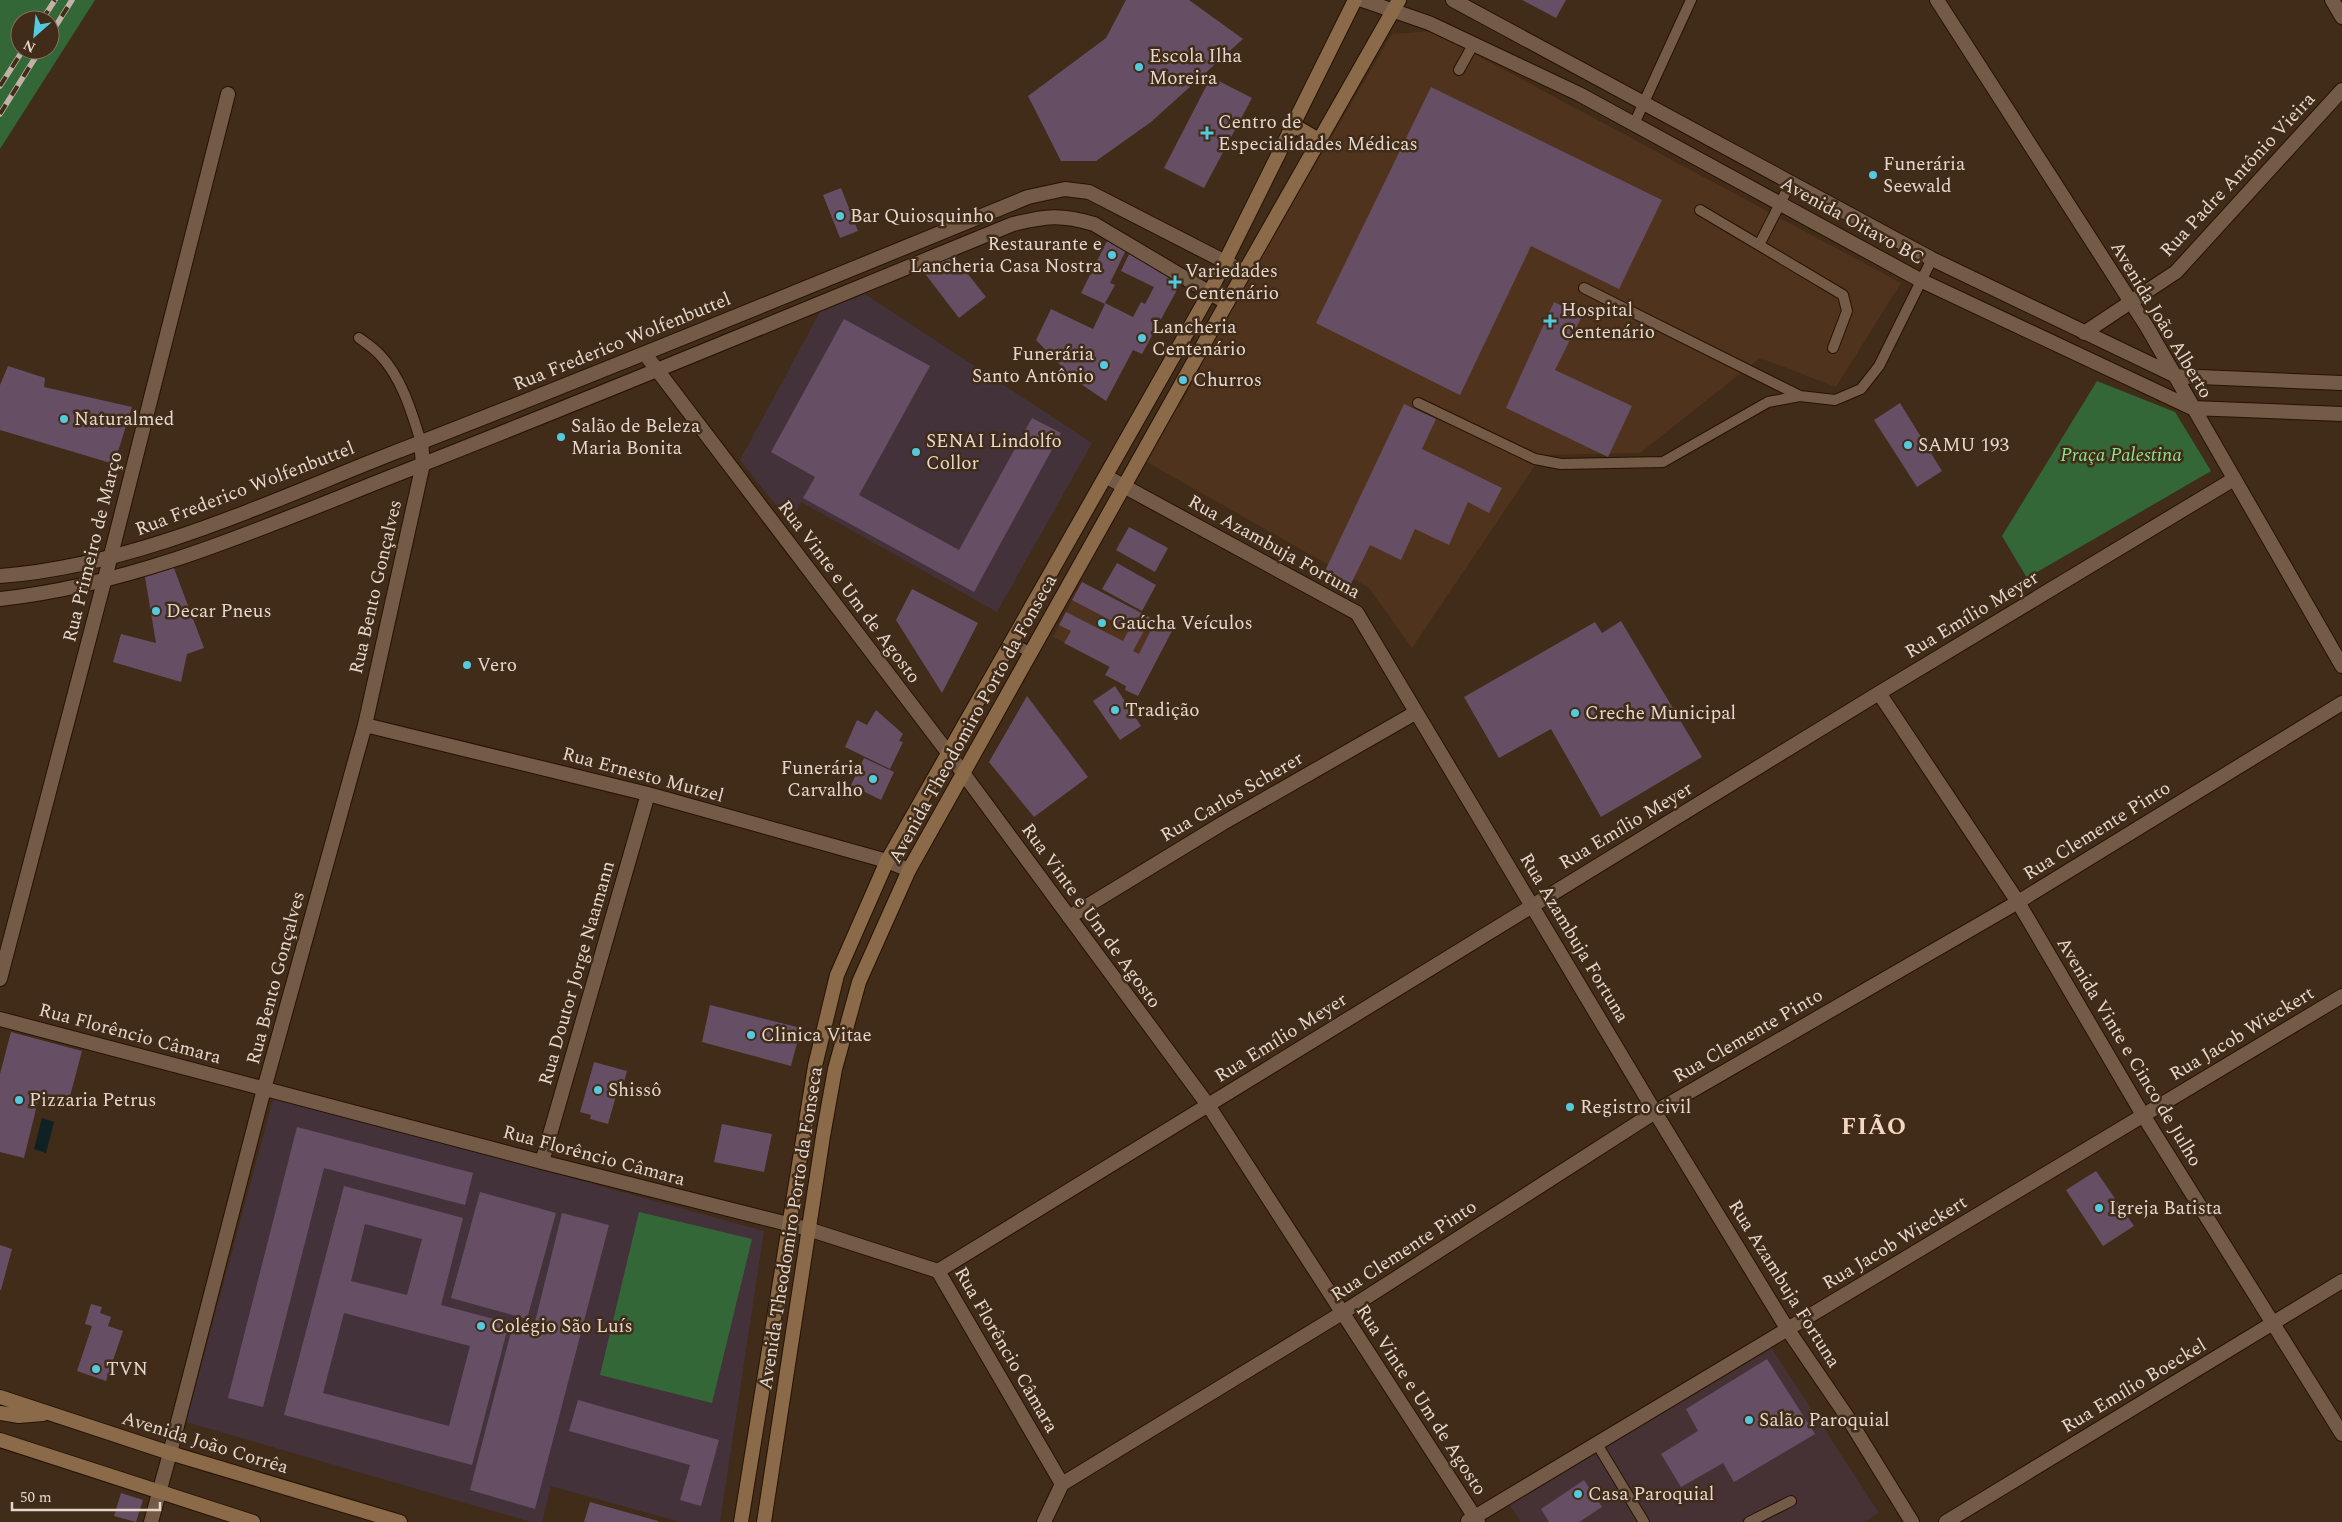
<svg xmlns="http://www.w3.org/2000/svg" width="2342" height="1522" viewBox="0 0 2342 1522" font-family="Spectral,serif">
<rect width="100%" height="100%" fill="#412b19"/>
<path fill="#4f331c" d="M 1432,31 L 1901,283 L 1836,387 L 1760,358 L 1640,453 L 1542,455 L 1412,648 L 1369,588 L 1145,461 L 1173,411 L 1179,407 L 1200,369 L 1199,362 L 1392,34 Z
M 1082,582 L 1173,629 L 1138,696 L 1125,690 L 1126,686 L 1105,675 L 1109,666 L 1053,637 Z"/>
<path fill="#463235" d="M 1771,1347 L 1879,1513 L 1864,1522 L 1521,1522 L 1509,1504 Z"/>
<path fill="#44323b" d="M 865,294 L 1092,443 L 997,612 L 801,502 L 790,523 L 740,460 L 821,310 Z
M 274,1096 L 764,1231 L 720,1522 L 680,1522 L 551,1486 L 542,1522 L 531,1522 L 186,1422 Z"/>
<path fill="#336737" fill-rule="evenodd" d="M 0,0 L 95,0 L 0,149 ZM 20,20 L 50,20 L 50,50 L 20,50 Z
M 2097,381 L 2175,412 L 2211,471 L 2027,578 L 2002,536 Z
M 639,1212 L 752,1239 L 712,1403 L 600,1375 Z"/>
<path fill="#102124" d="M 42,1118 L 54,1122 L 46,1153 L 34,1149 Z"/>
<path fill="#664f64" fill-rule="evenodd" d="M 1126,0 L 1189,0 L 1243,39 L 1151,122 L 1096,161 L 1061,161 L 1028,96 L 1106,38 Z
M 1522,0 L 1566,0 L 1556,18 Z
M 1211,77 L 1252,98 L 1204,188 L 1164,168 Z
M 1431,87 L 1662,200 L 1619,289 L 1531,246 L 1460,395 L 1316,323 Z
M 841,188 L 858,231 L 840,238 L 823,195 Z
M 1107,241 L 1126,250 L 1110,283 L 1115,285 L 1105,303 L 1133,317 L 1141,302 L 1145,304 L 1154,287 L 1121,271 L 1130,252 L 1183,279 L 1142,354 L 1133,350 L 1106,401 L 1075,380 L 1036,340 L 1051,309 L 1093,329 L 1105,304 L 1081,293 Z
M 949,250 L 986,297 L 959,318 L 923,271 Z
M 1554,302 L 1582,316 L 1555,370 L 1632,406 L 1608,457 L 1506,408 Z
M 844,319 L 930,366 L 859,495 L 959,550 L 1032,418 L 1061,433 L 974,592 L 803,498 L 815,477 L 771,452 Z
M 8,366 L 45,378 L 44,387 L 132,407 L 114,464 L 0,430 L 0,385 Z
M 1900,403 L 1942,471 L 1917,487 L 1874,420 Z
M 1404,404 L 1436,419 L 1422,449 L 1502,488 L 1489,513 L 1468,502 L 1449,545 L 1415,529 L 1401,560 L 1370,545 L 1351,584 L 1325,571 Z
M 1129,527 L 1168,548 L 1155,572 L 1116,550 Z
M 172,563 L 204,648 L 187,654 L 181,682 L 113,662 L 121,634 L 156,643 L 144,571 Z
M 1117,563 L 1156,585 L 1142,611 L 1102,589 Z
M 1082,582 L 1151,618 L 1133,651 L 1139,654 L 1156,620 L 1173,629 L 1138,696 L 1125,690 L 1126,686 L 1105,675 L 1110,667 L 1064,643 L 1071,631 L 1059,625 L 1066,612 L 1123,641 L 1129,630 L 1072,600 Z
M 912,589 L 978,623 L 942,693 L 896,620 Z
M 1621,621 L 1702,757 L 1601,817 L 1551,729 L 1499,758 L 1464,697 L 1595,622 L 1602,633 Z
M 1115,686 L 1141,726 L 1120,740 L 1093,701 Z
M 1027,696 L 1088,777 L 1034,817 L 989,762 Z
M 876,710 L 903,734 L 899,741 L 903,742 L 890,769 L 845,747 L 857,720 L 867,725 Z
M 864,758 L 894,772 L 881,800 L 851,785 Z
M 710,1005 L 801,1028 L 791,1066 L 702,1042 Z
M 11,1032 L 82,1051 L 69,1100 L 40,1093 L 24,1158 L 0,1152 L 0,1074 Z
M 594,1062 L 627,1071 L 620,1097 L 616,1096 L 608,1124 L 590,1119 L 591,1115 L 580,1112 Z
M 722,1124 L 772,1134 L 764,1172 L 714,1162 Z
M 297,1127 L 473,1173 L 465,1205 L 324,1168 L 263,1407 L 228,1398 Z
M 2096,1171 L 2134,1226 L 2103,1246 L 2066,1190 Z
M 344,1186 L 463,1218 L 441,1305 L 509,1323 L 472,1465 L 284,1415 ZM 365,1224 L 422,1239 L 407,1295 L 351,1281 ZM 344,1313 L 470,1346 L 449,1426 L 323,1393 Z
M 480,1192 L 556,1213 L 527,1319 L 451,1298 Z
M 562,1213 L 609,1225 L 535,1509 L 470,1490 L 514,1320 L 534,1326 Z
M 0,1245 L 12,1249 L 1,1290 L 0,1290 Z
M 91,1304 L 102,1307 L 100,1313 L 111,1317 L 108,1326 L 123,1331 L 106,1381 L 77,1371 L 92,1326 L 85,1324 Z
M 1767,1359 L 1815,1434 L 1734,1482 L 1723,1463 L 1681,1487 L 1661,1454 L 1698,1431 L 1686,1409 Z
M 578,1400 L 719,1440 L 701,1506 L 680,1500 L 690,1465 L 569,1431 Z
M 1584,1480 L 1602,1507 L 1579,1522 L 1549,1522 L 1541,1509 Z
M 121,1493 L 143,1500 L 136,1522 L 114,1516 Z
M 590,1502 L 658,1521 L 658,1522 L 584,1522 Z"/>
<g fill="none" stroke-linecap="round" stroke-linejoin="round">
<defs>
<path id="service" d="M 1459,70 L 1473,45
M 1634,124 L 1691,0
M 1700,210 L 1759,245 L 1791,182
M 1759,245 L 1843,295 L 1847,311 L 1833,348
M 1584,288 L 1800,396
M 359,338 C 366,343 374,348 380,355 C 402,378 412,413 421,442
M 1418,403 L 1535,459 L 1561,464 L 1663,462 L 1768,402 L 1800,396 L 1835,400 L 1861,389 L 1879,366 L 1932,259
M 1013,643 L 1031,653
M 1597,1444 L 1644,1522
M 1749,1522 L 1791,1501"/>
<path id="minor" d="M 2332,0 L 2342,17
M 2084,333 L 2176,272 L 2342,90
M 645,354 L 949,754 L 1208,1105 L 1478,1522
M 1879,693 L 2018,902 L 2143,1115 L 2342,1434
M 365,725 L 648,794 L 887,861 L 909,870
M 1069,917 L 1223,823 L 1415,713
M 0,979 L 110,559 L 228,94
M 0,1019 L 542,1162 L 808,1229 L 938,1271 L 1062,1484
M 542,1162 L 648,794
M 938,1271 L 1879,693 L 2234,479
M 170,1453 L 264,1089 L 365,725 L 423,464 L 421,442
M 1468,1521 L 2342,996
M 1044,1522 L 1062,1484 L 1342,1313 L 1655,1112 L 2018,902 L 2342,703
M 1946,1522 L 2342,1281"/>
<path id="tertiary" d="M 1362,0 L 1429,23 L 1579,94 L 1920,280 L 2192,408 L 2342,414
M 1453,0 L 1932,259 L 2176,376 L 2342,383
M 1937,0 L 2147,327 L 2342,666
M 1107,477 L 1357,613 L 1655,1112 L 1788,1330 L 1848,1418 L 1912,1522
M 0,576 C 134,566 264,504 388,455 C 603,372 815,284 1028,197 L 1065,189 L 1089,192 L 1245,272
M 0,599 C 141,584 273,523 403,472 C 607,392 810,307 1013,224 C 1046,216 1061,214 1094,224 L 1227,303
M 151,1522 L 170,1453"/>
<path id="secondary" d="M 1293,125 L 1319,140
M 0,1397 L 170,1453 L 400,1522
M 0,1413 L 19,1416 L 43,1414
M 0,1440 L 253,1522
M 741,1522 L 815,1066 L 837,975 L 887,861 L 1210,292 L 1355,0
M 764,1522 L 823,1136 L 835,1069 L 859,982 L 909,870 L 1220,315 L 1399,0"/>
</defs>
<use href="#service" stroke="#271303" stroke-width="12"/>
<use href="#minor" stroke="#271303" stroke-width="16"/>
<use href="#tertiary" stroke="#271303" stroke-width="16"/>
<use href="#secondary" stroke="#271303" stroke-width="16"/>
<use href="#service" stroke="#745b47" stroke-width="10"/>
<use href="#minor" stroke="#745b47" stroke-width="14"/>
<use href="#tertiary" stroke="#745b47" stroke-width="14"/>
<use href="#secondary" stroke="#8a6a48" stroke-width="14"/>
<defs>
<path id="rail" d="M 42,20 L 55,0
M 50,35 L 72,0
M 0,86 L 23,50
M 0,114 L 40,50"/>
</defs>
<use href="#rail" stroke="#c1b2a5" stroke-width="5.5"/>
<use href="#rail" stroke="#412b19" stroke-width="4" stroke-dasharray="11" stroke-linecap="butt"/>
</g>
<g fill="#55cadf" stroke="#412b19" stroke-width="2">
<circle cx="1139" cy="67" r="5"/>
<path d="M1204.5 125.5h5v5h5v5h-5v5h-5v-5h-5v-5h5z"/>
<circle cx="1873" cy="175" r="5"/>
<circle cx="840" cy="216" r="5"/>
<circle cx="1112" cy="255" r="5"/>
<path d="M1172.5 274.5h5v5h5v5h-5v5h-5v-5h-5v-5h5z"/>
<path d="M1547.5 313.5h5v5h5v5h-5v5h-5v-5h-5v-5h5z"/>
<circle cx="1142" cy="338" r="5"/>
<circle cx="1104" cy="365" r="5"/>
<circle cx="1183" cy="380" r="5"/>
<circle cx="64" cy="419" r="5"/>
<circle cx="561" cy="437" r="5"/>
<circle cx="1908" cy="445" r="5"/>
<circle cx="916" cy="452" r="5"/>
<circle cx="156" cy="611" r="5"/>
<circle cx="1102" cy="623" r="5"/>
<circle cx="467" cy="665" r="5"/>
<circle cx="1115" cy="710" r="5"/>
<circle cx="1575" cy="713" r="5"/>
<circle cx="873" cy="779" r="5"/>
<circle cx="751" cy="1035" r="5"/>
<circle cx="598" cy="1090" r="5"/>
<circle cx="19" cy="1100" r="5"/>
<circle cx="1570" cy="1107" r="5"/>
<circle cx="2099" cy="1208" r="5"/>
<circle cx="481" cy="1326" r="5"/>
<circle cx="96" cy="1369" r="5"/>
<circle cx="1749" cy="1420" r="5"/>
<circle cx="1578" cy="1494" r="5"/>
</g>
<g text-anchor="middle" dominant-baseline="central" stroke-width="5" stroke-linejoin="round" paint-order="stroke">
<g font-size="19" fill="#e5d7cc" stroke="#412b19" text-anchor="start">
<text x="1149" y="56">Escola Ilha<tspan x="1149" dy="22">Moreira</tspan></text>
<text x="1218" y="122">Centro de<tspan x="1218" dy="22">Especialidades Médicas</tspan></text>
<text x="1883" y="164">Funerária<tspan x="1883" dy="22">Seewald</tspan></text>
<text x="850" y="216">Bar Quiosquinho</text>
<text x="1102" y="244" text-anchor="end">Restaurante e<tspan x="1102" dy="22">Lancheria Casa Nostra</tspan></text>
<text x="1185" y="271">Variedades<tspan x="1185" dy="22">Centenário</tspan></text>
<text x="1561" y="310">Hospital<tspan x="1561" dy="22">Centenário</tspan></text>
<text x="1152" y="327">Lancheria<tspan x="1152" dy="22">Centenário</tspan></text>
<text x="1094" y="354" text-anchor="end">Funerária<tspan x="1094" dy="22">Santo Antônio</tspan></text>
<text x="1193" y="380">Churros</text>
<text x="74" y="419">Naturalmed</text>
<text x="571" y="426">Salão de Beleza<tspan x="571" dy="22">Maria Bonita</tspan></text>
<text x="926" y="441">SENAI Lindolfo<tspan x="926" dy="22">Collor</tspan></text>
<text x="1918" y="445">SAMU 193</text>
<text x="166" y="611">Decar Pneus</text>
<text x="1112" y="623">Gaúcha Veículos</text>
<text x="477" y="665">Vero</text>
<text x="1125" y="710">Tradição</text>
<text x="1585" y="713">Creche Municipal</text>
<text x="863" y="768" text-anchor="end">Funerária<tspan x="863" dy="22">Carvalho</tspan></text>
<text x="761" y="1035">Clinica Vitae</text>
<text x="608" y="1090">Shissô</text>
<text x="29" y="1100">Pizzaria Petrus</text>
<text x="1580" y="1107">Registro civil</text>
<text x="2109" y="1208">Igreja Batista</text>
<text x="491" y="1326">Colégio São Luís</text>
<text x="106" y="1369">TVN</text>
<text x="1759" y="1420">Salão Paroquial</text>
<text x="1588" y="1494">Casa Paroquial</text>
</g>
<g font-size="19" fill="#e5d7cc" stroke="#412b19">
<text transform="translate(2238 175) rotate(-47)">Rua Padre Antônio Vieira</text>
<text transform="translate(1852 221) rotate(29)">Avenida Oitavo BC</text>
<text transform="translate(2161 320) rotate(59)">Avenida João Alberto</text>
<text transform="translate(622 342) rotate(-22)">Rua Frederico Wolfenbuttel</text>
<text transform="translate(245 489) rotate(-21)">Rua Frederico Wolfenbuttel</text>
<text transform="translate(93 547) rotate(-76)">Rua Primeiro de Março</text>
<text transform="translate(1274 547) rotate(29)">Rua Azambuja Fortuna</text>
<text transform="translate(376 587) rotate(-77)">Rua Bento Gonçalves</text>
<text transform="translate(849 592) rotate(53)">Rua Vinte e Um de Agosto</text>
<text transform="translate(1972 615) rotate(-31)">Rua Emílio Meyer</text>
<text transform="translate(973 719) rotate(-61)">Avenida Theodomiro Porto da Fonseca</text>
<text transform="translate(643 775) rotate(15)">Rua Ernesto Mutzel</text>
<text transform="translate(1232 797) rotate(-30)">Rua Carlos Scherer</text>
<text transform="translate(1626 826) rotate(-31)">Rua Emílio Meyer</text>
<text transform="translate(2097 831) rotate(-32)">Rua Clemente Pinto</text>
<text transform="translate(1091 916) rotate(54)">Rua Vinte e Um de Agosto</text>
<text transform="translate(1574 938) rotate(59)">Rua Azambuja Fortuna</text>
<text transform="translate(577 973) rotate(-74)">Rua Doutor Jorge Naamann</text>
<text transform="translate(276 978) rotate(-75)">Rua Bento Gonçalves</text>
<text transform="translate(130 1034) rotate(15)">Rua Florêncio Câmara</text>
<text transform="translate(2242 1034) rotate(-31)">Rua Jacob Wieckert</text>
<text transform="translate(1748 1036) rotate(-30)">Rua Clemente Pinto</text>
<text transform="translate(1281 1038) rotate(-32)">Rua Emílio Meyer</text>
<text transform="translate(2129 1052) rotate(59)">Avenida Vinte e Cinco de Julho</text>
<text transform="translate(594 1156) rotate(15)">Rua Florêncio Câmara</text>
<text transform="translate(791 1228) rotate(-81)">Avenida Theodomiro Porto da Fonseca</text>
<text transform="translate(1895 1243) rotate(-31)">Rua Jacob Wieckert</text>
<text transform="translate(1404 1251) rotate(-33)">Rua Clemente Pinto</text>
<text transform="translate(1784 1284) rotate(58)">Rua Azambuja Fortuna</text>
<text transform="translate(1006 1350) rotate(60)">Rua Florêncio Câmara</text>
<text transform="translate(2134 1386) rotate(-31)">Rua Emílio Boeckel</text>
<text transform="translate(1421 1400) rotate(57)">Rua Vinte e Um de Agosto</text>
<text transform="translate(205 1443) rotate(17)">Avenida João Corrêa</text>
</g>
<g font-size="19" font-style="italic" fill="#8be890" stroke="#412b19">
<text x="2121" y="455">Praça Palestina</text>
</g>
<g font-size="24" font-weight="bold" letter-spacing="1" fill="#f4d7c1" stroke="#412b19">
<text x="1874" y="1127">FIÃO</text>
</g>
</g>
<g transform="translate(35 35) rotate(207)"><circle r="24" fill="#412b19" stroke="#837061"/>
<path d="M0-4L9 19L0 12L-9 19Z" fill="#55cadf"/>
<text y="-8" font-size="14" font-weight="bold" text-anchor="middle" fill="#e5d7cc">N</text>
</g>
<path d="M12 1502v8h148v-8" fill="none" stroke="#e5d7cc" stroke-width="2.5"/>
<text x="20" y="1502" font-size="15" fill="#e5d7cc" stroke="#412b19" stroke-width="4" paint-order="stroke">50 m</text>
</svg>
